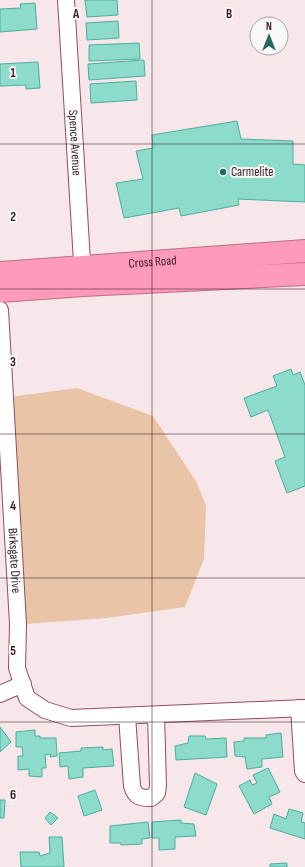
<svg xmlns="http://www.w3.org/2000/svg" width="305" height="867" viewBox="0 0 305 867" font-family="'Sofia Sans Condensed',sans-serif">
<rect width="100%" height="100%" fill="#f7e6ea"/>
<path fill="#e9c4a7" d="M 77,388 L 153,416 L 197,483 L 206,506 L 204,559 L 185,607 L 107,618 L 24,624 L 10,397 Z"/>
<path fill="#8cdbcb" stroke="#4aae9c" d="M 85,0 L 117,0 L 118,15 L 87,17 Z
M 35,3 L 37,29 L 0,32 L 0,9 L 21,8 L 20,4 Z
M 118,21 L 119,38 L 87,40 L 86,23 Z
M 139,43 L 140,59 L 89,61 L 89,45 Z
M 144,60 L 145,76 L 89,80 L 88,64 Z
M 38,62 L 40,88 L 26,89 L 26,85 L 0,86 L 0,64 Z
M 136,81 L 137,100 L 91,103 L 90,84 Z
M 237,121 L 241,139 L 293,141 L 293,164 L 305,165 L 305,202 L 238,199 L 239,205 L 181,216 L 179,208 L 124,218 L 116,183 L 143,179 L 136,151 L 153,148 L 152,135 Z
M 291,369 L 293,375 L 300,372 L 305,385 L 305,486 L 287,493 L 275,461 L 285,457 L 268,410 L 251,417 L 244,398 L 277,386 L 273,376 Z
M 0,727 L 11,742 L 0,752 Z
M 35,730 L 35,736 L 40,736 L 40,738 L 56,738 L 57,756 L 50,757 L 51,754 L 45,755 L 46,768 L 42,768 L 42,777 L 29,776 L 29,769 L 18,770 L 18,756 L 23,756 L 22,747 L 16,747 L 16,732 Z
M 281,733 L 283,757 L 262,759 L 262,767 L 247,769 L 245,757 L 235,756 L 234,742 L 244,741 L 244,738 L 266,738 L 266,735 Z
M 189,736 L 205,736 L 206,739 L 226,738 L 227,757 L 176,760 L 175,746 L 188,743 Z
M 103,747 L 103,750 L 112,749 L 114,766 L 83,768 L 83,777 L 69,779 L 68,766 L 60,767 L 59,753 L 81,751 L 81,748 Z
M 268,768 L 280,792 L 269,797 L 272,804 L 254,814 L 239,786 L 250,780 L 252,785 L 257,783 L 253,775 Z
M 195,773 L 217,784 L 206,815 L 184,807 Z
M 95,790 L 102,810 L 84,816 L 78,796 Z
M 0,800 L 5,800 L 4,818 L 0,818 Z
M 289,809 L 303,813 L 301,822 L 305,823 L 305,839 L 270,828 L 274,814 L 286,819 Z
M 50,812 L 58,818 L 51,825 L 45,818 Z
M 181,820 L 181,823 L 194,824 L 196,836 L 175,837 L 175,849 L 159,850 L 159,838 L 152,838 L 152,822 Z
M 148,822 L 150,838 L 142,839 L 142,844 L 121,845 L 120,843 L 110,843 L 110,826 Z
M 49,837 L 62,837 L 64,867 L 21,867 L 20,852 L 39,852 L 40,856 L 50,853 Z
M 287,863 L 287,867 L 270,867 L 270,864 Z"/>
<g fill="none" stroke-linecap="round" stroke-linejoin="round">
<defs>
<g id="minor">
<path id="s1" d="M 66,0 L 83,278"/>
<path id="s2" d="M 0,310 L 18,624 L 17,668 L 27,698 L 45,710 L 71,718 L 305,708"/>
<path d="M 0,694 L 23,684"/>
<path d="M 299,708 L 303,771 L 305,774"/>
<path d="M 127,716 L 132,786 C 135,797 140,798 151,798 L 157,793 L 158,785 L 156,715"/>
</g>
<g id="highway">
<path id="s3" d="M 0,273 L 305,251"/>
<path d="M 0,291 L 83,285 L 305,274"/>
</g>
</defs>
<use href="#minor" stroke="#924c64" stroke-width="18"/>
<use href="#highway" stroke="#b96d86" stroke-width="24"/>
<use href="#minor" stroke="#fff" stroke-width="16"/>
<use href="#highway" stroke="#fe9abb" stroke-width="22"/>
</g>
<path fill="none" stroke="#381a25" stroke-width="1" stroke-opacity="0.55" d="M 152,0 L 152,867M 0,144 L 305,144M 0,289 L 305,289M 0,434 L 305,434M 0,578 L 305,578M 0,722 L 305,722"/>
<circle fill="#256a5e" stroke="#f8f8f8" stroke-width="1.5" cx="223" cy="172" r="4"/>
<g text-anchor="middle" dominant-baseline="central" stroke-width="4" stroke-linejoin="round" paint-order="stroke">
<g font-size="13" fill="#381a25" stroke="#f8f8f8">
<text stroke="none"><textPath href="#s1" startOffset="143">Spence Avenue</textPath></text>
<text stroke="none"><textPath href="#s3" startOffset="153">Cross Road</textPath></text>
<text stroke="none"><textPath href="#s2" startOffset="251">Birksgate Drive</textPath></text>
</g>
<g font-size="13" fill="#381a25" stroke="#f8f8f8" text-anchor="start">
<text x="231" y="172">Carmelite</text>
</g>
</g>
<g font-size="13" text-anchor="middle" font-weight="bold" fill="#381a25" stroke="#f8f8f8" stroke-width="4" stroke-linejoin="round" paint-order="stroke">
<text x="76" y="18">A</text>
<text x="229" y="18">B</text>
<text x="13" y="77">1</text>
<text x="13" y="221">2</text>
<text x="13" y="366">3</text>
<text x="13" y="510">4</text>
<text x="13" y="655">5</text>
<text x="13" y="799">6</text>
</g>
<g transform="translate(269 36)"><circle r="19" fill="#f8f8f8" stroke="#ab9fa4"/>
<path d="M0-3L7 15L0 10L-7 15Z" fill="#256a5e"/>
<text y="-6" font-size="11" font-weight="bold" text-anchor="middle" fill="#381a25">N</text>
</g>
</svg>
